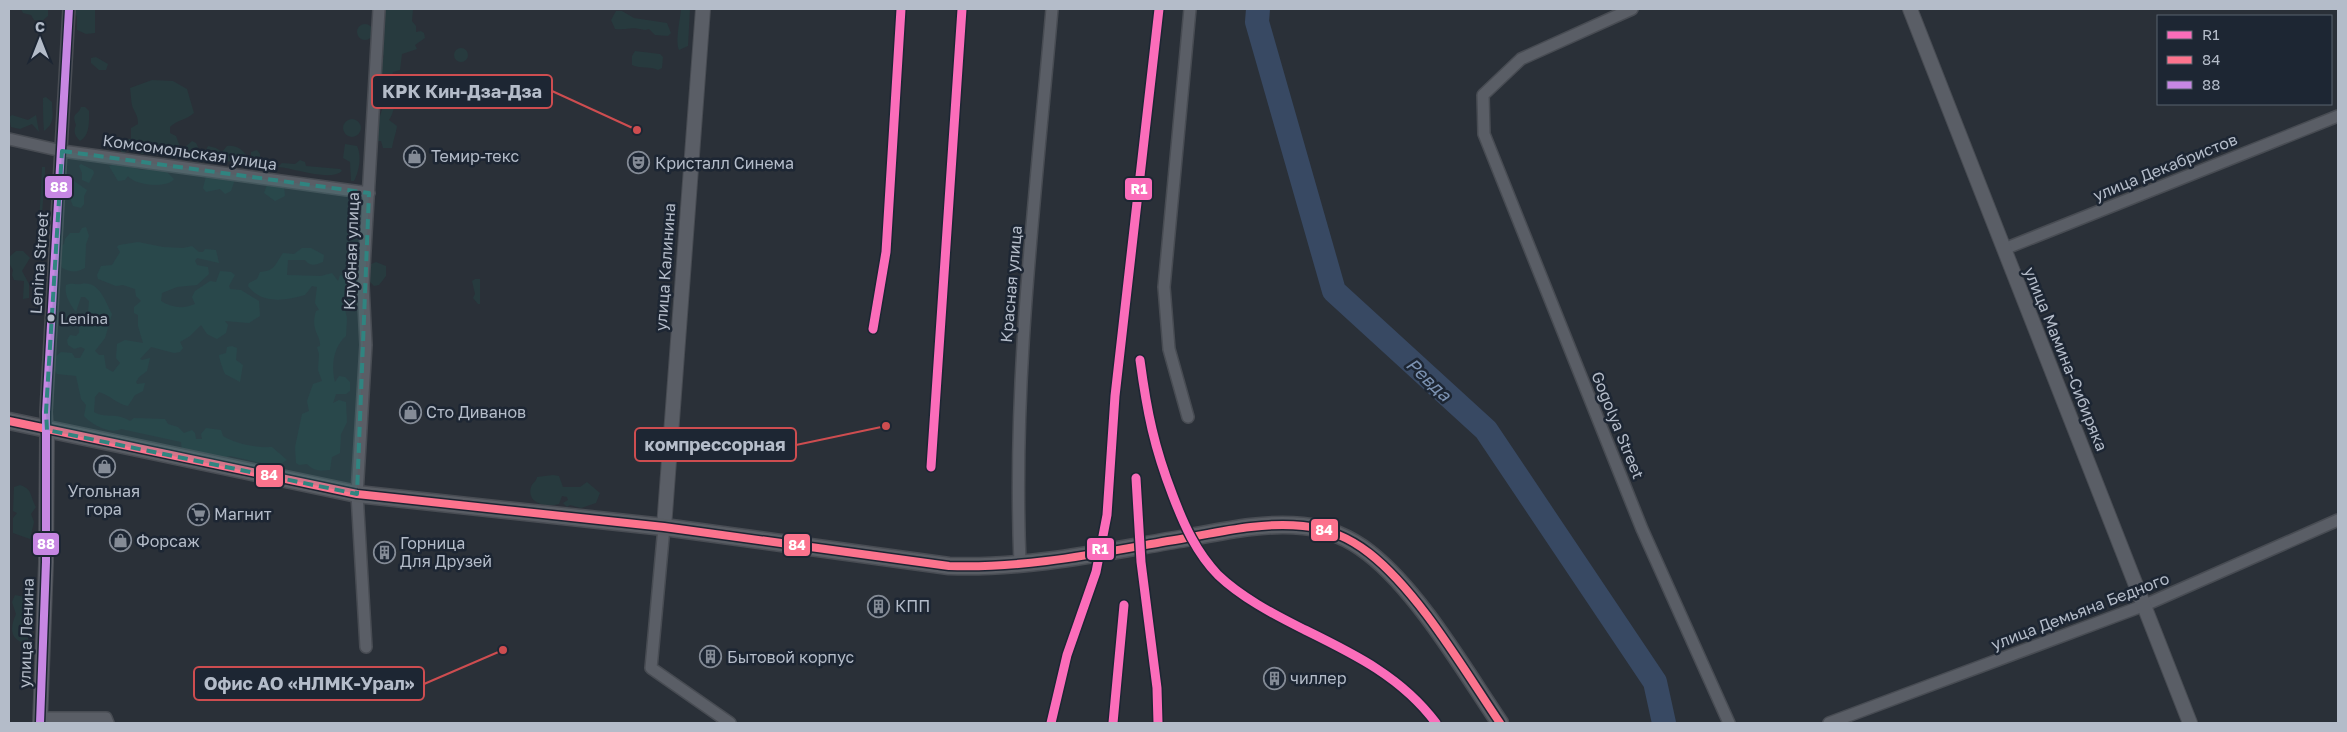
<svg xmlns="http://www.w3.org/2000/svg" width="2347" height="732" viewBox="0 0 2347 732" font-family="'Golos Text',sans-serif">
<rect width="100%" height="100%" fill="#2a3038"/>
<path fill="#273a3e" d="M 21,9 L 48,9 L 48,16 L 42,21 L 34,20 L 31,15 L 23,13 Z
M 72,9 L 95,9 L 95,33 L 86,34 L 77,30 L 77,17 Z
M 380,9 L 413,9 L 412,21 L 416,26 L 416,32 L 421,31 L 424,33 L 425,38 L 415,45 L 417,49 L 402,54 L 400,70 L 393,72 L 392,75 C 393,78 396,80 397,82 C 399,91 394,114 389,120 L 397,126 C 396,134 393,140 392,148 L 383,148 L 381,141 L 374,141 L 372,124 L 379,119 L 383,107 C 373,96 379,71 380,57 L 383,58 L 384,56 L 381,54 L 378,24 L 384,16 Z
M 681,9 L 690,9 L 688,46 L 679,50 C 675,42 680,20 681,9 Z
M 616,11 L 622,11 L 634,18 L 667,23 L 671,33 L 668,36 L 655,35 L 649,29 L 645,30 C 629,26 630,30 615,29 L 611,20 Z
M357 32a8 8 0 1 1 16 0a8 8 0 1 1-16 0Z
M454 55a7 7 0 1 1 14 0a7 7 0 1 1-14 0Z
M 635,51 L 660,54 L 663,57 L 662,68 L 658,70 C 650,66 641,69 632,65 L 632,56 Z
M 96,57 L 108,64 L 106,70 L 99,70 L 91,63 L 91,58 Z
M 152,80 L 173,81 L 187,89 L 194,113 C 186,120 177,120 170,127 L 170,133 L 176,136 L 183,155 C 170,160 155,150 142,154 C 136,149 132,150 125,150 L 126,154 L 122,156 L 119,139 L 131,139 L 131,128 L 138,124 C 138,116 136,115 133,108 C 131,104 131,94 130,88 Z
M 46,97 L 52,102 C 52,115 56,122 44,131 C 43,120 43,109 43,98 Z
M 81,107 L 85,107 L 89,111 C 89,121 90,136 80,141 C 75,136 73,132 76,125 C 71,112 78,116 81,107 Z
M 12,115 L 28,120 L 36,115 L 39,132 L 32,124 L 20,129 L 11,127 L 9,117 Z
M343 128a9 9 0 1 1 18 0a9 9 0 1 1-18 0Z
M 192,141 L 196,143 L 199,149 L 206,150 L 208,146 L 216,148 L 222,152 L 227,146 C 236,145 242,149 247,156 L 251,157 L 251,152 L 257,150 L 260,154 L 260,158 L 269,161 L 270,164 L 269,166 L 254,161 L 251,164 L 240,166 L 231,161 L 220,163 L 213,158 L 186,155 L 185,147 Z
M 345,144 L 357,146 C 362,156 359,172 354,181 L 351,181 L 350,162 L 343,158 Z
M 300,160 L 305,162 L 306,166 L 340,169 L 342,171 C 330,182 294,168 278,167 L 282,163 L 295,164 Z
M 118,163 L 130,164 C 138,173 148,169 158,168 L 167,172 L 174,179 C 167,189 134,185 128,176 L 125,180 L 118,181 L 109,166 Z
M 81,164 L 93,170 L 94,173 L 89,183 L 82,180 L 82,173 L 79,166 Z
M 42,167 L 45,167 L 45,174 L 40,242 L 38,243 Z
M 206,176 L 235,179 L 231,191 L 225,194 L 220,189 L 206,192 L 203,188 Z
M 69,181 L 74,181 L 87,190 L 84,196 L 84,204 L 81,208 L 73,206 L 70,198 L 66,194 L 67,185 Z
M 274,184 L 284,187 L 285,196 L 275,201 L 264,193 L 267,185 Z
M 86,227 L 89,236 L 86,244 L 85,268 C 76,273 71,272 62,268 L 57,249 L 64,244 L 65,239 L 70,233 L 79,233 L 82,228 Z
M 138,242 L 163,247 L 183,248 L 192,246 L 199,252 L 203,252 L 205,249 L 216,250 L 219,263 L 197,258 L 195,261 L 197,265 L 208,267 L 209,274 L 197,285 L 177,287 L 162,293 L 161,301 C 172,308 184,309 195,304 L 192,297 L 195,291 L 210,281 L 216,282 L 220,271 L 231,272 L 235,275 L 229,286 L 230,289 L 241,290 L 259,301 L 260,316 L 249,323 L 225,321 L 228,325 L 226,333 L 217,339 L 207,334 L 201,325 L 190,336 L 180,342 L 183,348 L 180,352 L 174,353 L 151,347 L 140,359 L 142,360 L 150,358 L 147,371 L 139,377 L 136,382 L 137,384 L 145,383 L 143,391 L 135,395 L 128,406 C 117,404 110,395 99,392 L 95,397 L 94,412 C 106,419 116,412 130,421 L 134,418 L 165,419 L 168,424 L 178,427 L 184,433 L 192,430 L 195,433 L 196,439 L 202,439 L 201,434 L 206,428 L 221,430 L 223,436 C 236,444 256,448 272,447 L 287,460 L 282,463 L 261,463 L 230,456 L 219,460 L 182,452 L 181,442 L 121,429 C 110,435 91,424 84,416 L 86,405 L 81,399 L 76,376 L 57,374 L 54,370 L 56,356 L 61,352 L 72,353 L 75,358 L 80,358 L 85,349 L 81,347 L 74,349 L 68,345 L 67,340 L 70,335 L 76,336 L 79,333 L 80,315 L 88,313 L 89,301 L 85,297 L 81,297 L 76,312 C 70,304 64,295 66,285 C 72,282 75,285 81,284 C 99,280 105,301 112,314 L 105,338 L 95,351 L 99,355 L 104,355 L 106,368 L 113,372 L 120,363 L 116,358 L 117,344 L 125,340 L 143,343 L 138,326 L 138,315 L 134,313 L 134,307 L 141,301 L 136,296 L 135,289 L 123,285 L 116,286 L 98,279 L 97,275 L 101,266 L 112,265 L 120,252 L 117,247 L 119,245 Z
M 302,248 L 311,248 L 324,255 L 323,262 C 315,265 311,267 305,260 L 288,260 L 287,275 L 321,276 L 332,273 L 338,281 L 340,275 L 350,277 C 355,286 353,301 345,309 L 347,318 L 346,336 C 333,347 331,367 335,382 L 339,376 L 345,377 L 350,382 L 350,391 L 346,394 L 336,394 L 333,403 L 339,400 L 346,402 L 347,422 L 341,434 L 340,453 L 332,457 L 330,470 C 319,471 314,471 307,464 L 299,465 L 296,463 L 295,447 L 302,414 L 309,411 L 307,401 L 313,384 L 322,381 L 318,370 L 319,354 L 317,347 L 320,346 C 321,335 310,331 316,311 L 319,310 L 315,303 L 317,287 L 312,286 L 305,295 C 285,301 261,304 248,286 L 249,283 L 257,279 L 260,272 C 276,271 275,264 283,253 L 294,254 Z
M 16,251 L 23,251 L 30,258 L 22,271 L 29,284 L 29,298 L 23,299 L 24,281 L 14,280 L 12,275 L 13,270 L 9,263 L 9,257 Z
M 376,262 L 386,266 L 386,276 L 379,285 L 374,286 L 367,279 L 369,265 Z
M 475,279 L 480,279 L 480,304 L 478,304 L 473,298 L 475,294 L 472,281 Z
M 232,346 L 237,348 L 236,360 L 243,365 L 240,382 L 225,374 C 223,370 219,358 219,355 L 226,353 L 227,347 Z
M 553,475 L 559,476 L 563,487 L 580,487 L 587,482 L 600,493 L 596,503 L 581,508 L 570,505 L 567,507 L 563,503 L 568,500 L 567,497 L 562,496 L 559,504 C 547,508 526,504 531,487 C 533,482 536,482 537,477 Z
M 20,485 C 33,489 30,497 36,507 L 31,514 L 34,522 L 30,539 L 13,533 L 13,518 L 17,513 L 13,511 L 14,487 Z
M 15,595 L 25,597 L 36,607 L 30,621 L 32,630 L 28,640 L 21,642 C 9,637 11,625 16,614 L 12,602 Z"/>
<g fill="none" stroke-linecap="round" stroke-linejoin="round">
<path stroke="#384963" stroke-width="24" d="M 1258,9 L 1257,22 L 1334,291 L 1486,430 L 1655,682 L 1664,723"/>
<defs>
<path id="minor" d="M 1632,9 L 1521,59 L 1483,95 L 1484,134 L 1642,529 L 1729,723
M 9,139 L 62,151 L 369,193
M 2004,249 L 2338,116
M 1188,417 L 1169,349 L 1164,287 L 1190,9
M 47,430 L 46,412 L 69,9
M 664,527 L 651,668 L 730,723
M 1020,563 C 1012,378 1036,193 1052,9
M 366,647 L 357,494 L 366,345 L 363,285 L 379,9
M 41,718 L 106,718 L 108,723
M 1829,723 L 2145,605 L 2338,520"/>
<path id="tertiary" d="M 1910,9 L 2190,723
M 664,527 L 703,9
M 40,723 L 46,562 L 47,430"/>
<path id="secondary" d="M 9,421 L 357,494 L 664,527 L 949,566 C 1029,569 1108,551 1186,538 C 1224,531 1263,522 1303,526 C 1326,528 1350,538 1369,553 C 1419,592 1464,670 1500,723"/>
</defs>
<use href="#minor" stroke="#484c53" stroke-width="14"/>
<use href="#tertiary" stroke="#484c53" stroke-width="16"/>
<use href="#secondary" stroke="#484c53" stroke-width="19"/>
<use href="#minor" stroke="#5a5e66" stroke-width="11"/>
<use href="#tertiary" stroke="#5a5e66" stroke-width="14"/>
<use href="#secondary" stroke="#595d64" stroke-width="16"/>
<defs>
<path id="bus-1" d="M 9,421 L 357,494 L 664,527 L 949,566 C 1029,569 1108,551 1186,538 C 1224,531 1263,522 1303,526 C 1326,528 1350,538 1369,553 C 1419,592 1464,670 1500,723"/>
<path id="bus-2" d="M 40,723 L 46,562 L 46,412 L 69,9"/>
</defs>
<use href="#bus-1" stroke="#1d2633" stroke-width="11"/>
<use href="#bus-2" stroke="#1d2633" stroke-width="11"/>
<use href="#bus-1" stroke="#fc738d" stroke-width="8"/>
<use href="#bus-2" stroke="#c787e3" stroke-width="8"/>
<defs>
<path id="rail-1" d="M 873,329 L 886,252 L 901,9
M 1140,360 C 1147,412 1154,447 1173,496 C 1184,525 1196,552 1218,575 C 1241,597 1273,614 1301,628 C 1352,653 1401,676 1436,723
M 931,467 L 962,9
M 1136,478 L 1141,562 L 1157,688 L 1158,723
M 1051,723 L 1067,655 L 1096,572 L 1107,515 L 1115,396 L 1159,9
M 1113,723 L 1124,605"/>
</defs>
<use href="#rail-1" stroke="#1d2633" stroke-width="12"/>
<use href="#rail-1" stroke="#fb6dba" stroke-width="9"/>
</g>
<path fill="#308480" fill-opacity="0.2" stroke="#308480" stroke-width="4" stroke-dasharray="10 6" stroke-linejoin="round" d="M 62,151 L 369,193 L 357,494 L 47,430 L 46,412 Z"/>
<defs>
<symbol id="shop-ring" viewBox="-11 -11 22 22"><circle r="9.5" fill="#1d2633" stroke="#848b96" stroke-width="1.5"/><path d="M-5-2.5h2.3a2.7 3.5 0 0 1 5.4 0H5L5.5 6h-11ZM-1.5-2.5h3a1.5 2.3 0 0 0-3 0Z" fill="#848b96"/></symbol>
<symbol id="theatre-ring" viewBox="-11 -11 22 22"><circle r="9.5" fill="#1d2633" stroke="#848b96" stroke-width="1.5"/><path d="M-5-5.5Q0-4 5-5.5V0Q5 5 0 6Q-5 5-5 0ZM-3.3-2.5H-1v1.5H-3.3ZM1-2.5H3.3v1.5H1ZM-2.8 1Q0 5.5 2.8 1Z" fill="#848b96"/></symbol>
<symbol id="supermarket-ring" viewBox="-11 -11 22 22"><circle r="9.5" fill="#1d2633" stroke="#848b96" stroke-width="1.5"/><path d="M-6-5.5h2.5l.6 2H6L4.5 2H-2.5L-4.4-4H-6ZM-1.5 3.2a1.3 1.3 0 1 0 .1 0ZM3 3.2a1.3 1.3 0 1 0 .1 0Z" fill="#848b96"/></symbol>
<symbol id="building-ring" viewBox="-11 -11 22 22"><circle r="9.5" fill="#1d2633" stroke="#848b96" stroke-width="1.5"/><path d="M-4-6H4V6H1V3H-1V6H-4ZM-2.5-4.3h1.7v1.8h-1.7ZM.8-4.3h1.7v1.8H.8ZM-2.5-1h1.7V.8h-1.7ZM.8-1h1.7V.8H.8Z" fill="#848b96"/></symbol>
</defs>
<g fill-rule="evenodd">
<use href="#shop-ring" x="402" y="144" width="25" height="25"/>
<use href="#theatre-ring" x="626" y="150" width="25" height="25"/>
<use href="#shop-ring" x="398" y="400" width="25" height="25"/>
<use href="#shop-ring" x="92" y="454" width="25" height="25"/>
<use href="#supermarket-ring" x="186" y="502" width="25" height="25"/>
<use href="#shop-ring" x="108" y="528" width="25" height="25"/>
<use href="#building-ring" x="372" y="540" width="25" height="25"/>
<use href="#building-ring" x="866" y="594" width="25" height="25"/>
<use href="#building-ring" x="698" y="644" width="25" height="25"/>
<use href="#building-ring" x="1262" y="666" width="25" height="25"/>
</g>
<circle fill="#b4bcc9" stroke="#1d2633" stroke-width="2" cx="51" cy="318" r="4.5"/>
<g text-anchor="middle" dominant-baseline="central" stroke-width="5" stroke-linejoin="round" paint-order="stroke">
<g font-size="15" fill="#b4bcc9" stroke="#1d2633" text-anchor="start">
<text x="60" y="318">Lenina</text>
</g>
<g font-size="16" fill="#b4bcc9" stroke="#1d2633">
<text transform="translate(190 152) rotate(8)">Комсомольская улица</text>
<text transform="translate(2165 167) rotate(-22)">улица Декабристов</text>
<text transform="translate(351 251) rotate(-88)">Клубная улица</text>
<text transform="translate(39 263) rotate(-86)">Lenina Street</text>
<text transform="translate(665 267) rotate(-86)">улица Калинина</text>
<text transform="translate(1011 284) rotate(-85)">Красная улица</text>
<text transform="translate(2066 359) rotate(68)">улица Мамина-Сибиряка</text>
<text transform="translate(1618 425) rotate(68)">Gogolya Street</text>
<text transform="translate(2080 611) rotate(-21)">улица Демьяна Бедного</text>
<text transform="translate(26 633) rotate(-88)">улица Ленина</text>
</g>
<g font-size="16" fill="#b4bcc9" stroke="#1d2633" text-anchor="start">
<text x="431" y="156">Темир-текс</text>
<text x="655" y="163">Кристалл Синема</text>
<text x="426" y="412">Сто Диванов</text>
<text x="104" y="491" text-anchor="middle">Угольная<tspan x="104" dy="18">гора</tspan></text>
<text x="214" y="514">Магнит</text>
<text x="136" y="541">Форсаж</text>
<text x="400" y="543">Горница<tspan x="400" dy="18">Для Друзей</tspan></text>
<text x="895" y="606">КПП</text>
<text x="727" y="657">Бытовой корпус</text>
<text x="1290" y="678">чиллер</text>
</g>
<g font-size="18" font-style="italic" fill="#7c92b1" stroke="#1d2633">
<text transform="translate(1429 379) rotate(43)">Ревда</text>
</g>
</g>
<path fill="none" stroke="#ce4d50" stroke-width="2" d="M637 130L552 91M886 426L796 445M503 650L424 684"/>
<g fill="#ce4d50" stroke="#1d2633" stroke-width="2">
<circle cx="637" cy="130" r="5"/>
<circle cx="886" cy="426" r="5"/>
<circle cx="503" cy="650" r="5"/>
</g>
<g fill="#1d2633" stroke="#ce4d50" stroke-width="2">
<rect x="372" y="75" width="180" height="33" rx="5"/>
<rect x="635" y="428" width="161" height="33" rx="5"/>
<rect x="194" y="667" width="230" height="33" rx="5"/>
</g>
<g font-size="18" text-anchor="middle" font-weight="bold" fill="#b4bcc9">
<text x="462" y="98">КРК Кин-Дза-Дза</text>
<text x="715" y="451">компрессорная</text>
<text x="309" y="690">Офис АО «НЛМК-Урал»</text>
</g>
<g stroke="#1d2633" stroke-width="2">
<rect x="44" y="175" width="29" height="24" rx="5" fill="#c787e3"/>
<rect x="1124" y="177" width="29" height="24" rx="5" fill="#fb6dba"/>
<rect x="255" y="464" width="29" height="24" rx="5" fill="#fc738d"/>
<rect x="1310" y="518" width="29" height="24" rx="5" fill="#fc738d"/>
<rect x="32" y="532" width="28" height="24" rx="5" fill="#c787e3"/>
<rect x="783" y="533" width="28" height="24" rx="5" fill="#fc738d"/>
<rect x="1086" y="537" width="29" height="24" rx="5" fill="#fb6dba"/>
</g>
<g font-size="14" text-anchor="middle" font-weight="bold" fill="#fff">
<text x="59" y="192">88</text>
<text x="1139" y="194">R1</text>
<text x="269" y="480">84</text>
<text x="1324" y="535">84</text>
<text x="46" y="549">88</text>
<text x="797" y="550">84</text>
<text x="1100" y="554">R1</text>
</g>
<rect width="2347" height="732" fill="none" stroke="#b4bcc9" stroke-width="20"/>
<rect x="2157" y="15" width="175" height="90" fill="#1d2633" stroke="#59626f"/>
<rect x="2167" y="31" width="25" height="8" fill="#fb6dba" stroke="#59626f"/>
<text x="2202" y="40" font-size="15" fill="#b4bcc9">R1</text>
<rect x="2167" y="56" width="25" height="8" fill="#fc738d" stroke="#59626f"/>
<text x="2202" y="65" font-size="15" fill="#b4bcc9">84</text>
<rect x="2167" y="81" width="25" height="8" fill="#c787e3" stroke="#59626f"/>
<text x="2202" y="90" font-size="15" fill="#b4bcc9">88</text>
<g transform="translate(40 40)" stroke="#1d2633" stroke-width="4" paint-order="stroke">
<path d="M0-4L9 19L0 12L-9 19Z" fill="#b4bcc9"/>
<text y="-8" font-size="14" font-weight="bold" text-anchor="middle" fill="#b4bcc9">С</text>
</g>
</svg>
